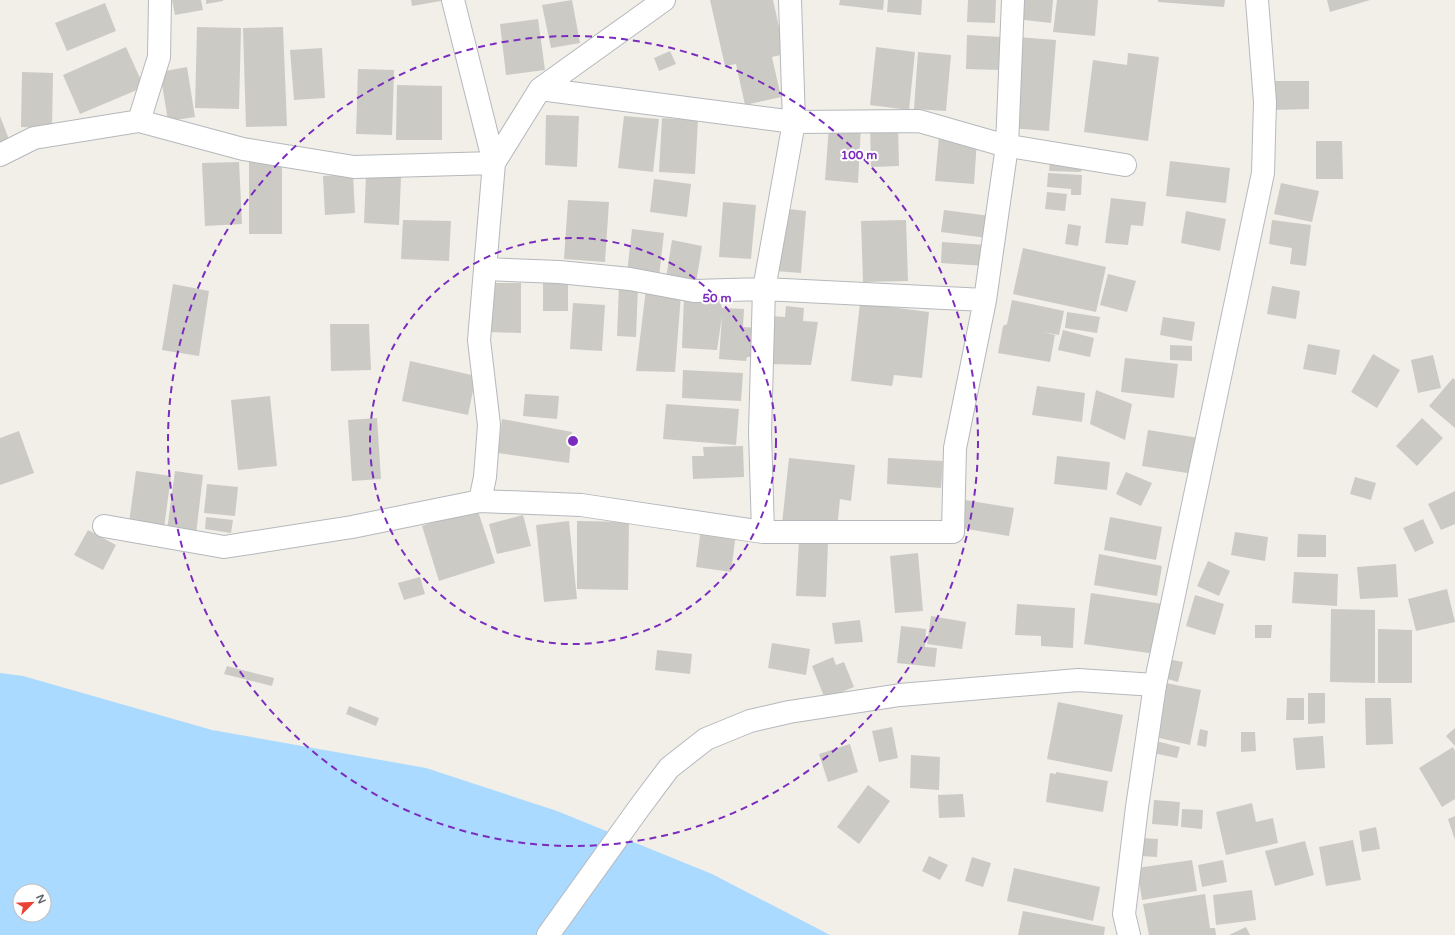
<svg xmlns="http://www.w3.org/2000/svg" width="1455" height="935" viewBox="0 0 1455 935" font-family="'Varela Round',sans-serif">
<rect width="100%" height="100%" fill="#f1efe8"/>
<path fill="#aadaff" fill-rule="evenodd" d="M 0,673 L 23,676 L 212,730 L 426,768 L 557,811 L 712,874 L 830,935 L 0,935 ZM 20,891 L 44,891 L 44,915 L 20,915 Z"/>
<path fill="#cccac5" d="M 172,0 L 201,0 L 203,10 L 175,15 Z
M 206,0 L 223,0 L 223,1 L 206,4 Z
M 411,0 L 441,0 L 441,1 L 412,6 Z
M 572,0 L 580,43 L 551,48 L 542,5 Z
M 710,0 L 773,0 L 785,54 L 772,57 L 781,97 L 745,105 L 736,64 L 725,66 Z
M 840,0 L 884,0 L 883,10 L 839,5 Z
M 888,0 L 922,0 L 921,15 L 887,12 Z
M 968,0 L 996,0 L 995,23 L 967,22 Z
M 1017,0 L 1053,0 L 1051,23 L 1015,19 Z
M 1057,0 L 1098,0 L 1095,36 L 1053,32 Z
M 1158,0 L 1225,0 L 1224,7 L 1158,2 Z
M 1327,0 L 1370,0 L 1330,12 Z
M 105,3 L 116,31 L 67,51 L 55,23 Z
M 538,19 L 545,70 L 506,75 L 500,24 Z
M 197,27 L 241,28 L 239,109 L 195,108 Z
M 283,27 L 287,126 L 246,127 L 243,28 Z
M 967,35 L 1002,37 L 1000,70 L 966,69 Z
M 1018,37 L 1056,40 L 1049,131 L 1011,128 Z
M 126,47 L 144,87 L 80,114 L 63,75 Z
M 876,47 L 915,52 L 909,110 L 870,105 Z
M 322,48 L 325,98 L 294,100 L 290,50 Z
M 670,51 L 676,64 L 659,71 L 654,58 Z
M 918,52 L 951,55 L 946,111 L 914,109 Z
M 1128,53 L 1159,57 L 1148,141 L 1084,132 L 1093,60 L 1127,65 Z
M 187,67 L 195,117 L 168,121 L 160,72 Z
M 358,69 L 394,70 L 392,135 L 356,134 Z
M 22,72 L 53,73 L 52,128 L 21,127 Z
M 1271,81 L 1309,81 L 1309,109 L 1271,110 Z
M 397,85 L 442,86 L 442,140 L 396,140 Z
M 546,115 L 579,116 L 577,167 L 545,165 Z
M 0,116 L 10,142 L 0,145 Z
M 624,116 L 659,119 L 653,172 L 618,168 Z
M 662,118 L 698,120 L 695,174 L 659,172 Z
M 870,124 L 898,124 L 899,166 L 871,167 Z
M 829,126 L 861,126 L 858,183 L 825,180 Z
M 939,136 L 977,140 L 974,184 L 935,181 Z
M 1316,141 L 1342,141 L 1343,179 L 1316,179 Z
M 249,160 L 282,160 L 282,234 L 249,234 Z
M 1050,160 L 1082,163 L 1081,172 L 1049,171 Z
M 1170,161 L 1230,168 L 1226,203 L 1166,196 Z
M 239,162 L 242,224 L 205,226 L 202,163 Z
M 1048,173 L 1082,175 L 1081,195 L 1071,195 L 1071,189 L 1047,187 Z
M 353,174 L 355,213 L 325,215 L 323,176 Z
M 366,175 L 401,177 L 399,225 L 364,223 Z
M 654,179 L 691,184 L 687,217 L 650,212 Z
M 1281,183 L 1319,191 L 1312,222 L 1274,214 Z
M 1047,192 L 1067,194 L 1065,211 L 1045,209 Z
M 1111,198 L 1146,202 L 1143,226 L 1131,225 L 1128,245 L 1105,243 Z
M 568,200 L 609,202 L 605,262 L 564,259 Z
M 723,202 L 756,205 L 751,259 L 719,257 Z
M 780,208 L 806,211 L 801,273 L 775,271 Z
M 944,210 L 990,216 L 987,238 L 941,232 Z
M 1186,211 L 1226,219 L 1220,251 L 1181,243 Z
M 403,220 L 451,221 L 449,261 L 401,259 Z
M 906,220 L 908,281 L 863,282 L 861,221 Z
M 1272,220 L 1311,225 L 1306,266 L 1290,264 L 1292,248 L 1269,244 Z
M 1068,224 L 1081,226 L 1078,246 L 1065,244 Z
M 632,229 L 664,233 L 659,277 L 627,273 Z
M 672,240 L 702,246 L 696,283 L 666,278 Z
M 942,242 L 986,245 L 985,266 L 941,263 Z
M 1023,248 L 1106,267 L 1096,312 L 1013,294 Z
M 1108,274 L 1136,281 L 1127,312 L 1100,305 Z
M 543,281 L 568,282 L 568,311 L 543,311 Z
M 487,283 L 521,283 L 521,333 L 487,332 Z
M 173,284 L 209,291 L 199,356 L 162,350 Z
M 619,285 L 638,286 L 636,337 L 617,336 Z
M 1272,286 L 1300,291 L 1296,319 L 1267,314 Z
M 646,289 L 681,294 L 675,372 L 636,371 Z
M 684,297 L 720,299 L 722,308 L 744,309 L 743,327 L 760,328 L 758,357 L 747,357 L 746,361 L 719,359 L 722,316 L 717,350 L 682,348 Z
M 1012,300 L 1064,311 L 1059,335 L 1043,332 L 1055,335 L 1050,362 L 998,353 L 1003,326 L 1007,324 Z
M 573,303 L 605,305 L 602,351 L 570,349 Z
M 860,303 L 929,312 L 922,378 L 894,375 L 892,386 L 851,381 Z
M 786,306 L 804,308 L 803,321 L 818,322 L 811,365 L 768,364 L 770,316 L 785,317 Z
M 1067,312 L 1100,317 L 1097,333 L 1065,328 Z
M 1163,317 L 1195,322 L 1192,341 L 1160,335 Z
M 330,324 L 369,324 L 371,370 L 331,371 Z
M 1063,330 L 1094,338 L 1090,357 L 1058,350 Z
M 1308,344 L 1340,350 L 1336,375 L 1303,369 Z
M 1170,345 L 1192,346 L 1192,361 L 1170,360 Z
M 1373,354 L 1400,370 L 1377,408 L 1351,392 Z
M 1433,355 L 1441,388 L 1418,393 L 1411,360 Z
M 1125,358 L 1178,364 L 1174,398 L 1121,392 Z
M 410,361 L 476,376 L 468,415 L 402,401 Z
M 683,370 L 743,373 L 741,401 L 682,398 Z
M 1453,378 L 1455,380 L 1455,428 L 1429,406 Z
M 1037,386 L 1085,393 L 1082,422 L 1032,415 Z
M 1096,390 L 1132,404 L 1125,440 L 1090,424 Z
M 525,394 L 559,396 L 557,419 L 523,416 Z
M 270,396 L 277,466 L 238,470 L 231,400 Z
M 666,404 L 739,409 L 736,445 L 663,439 Z
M 377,418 L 381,479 L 352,481 L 348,420 Z
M 1422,418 L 1443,438 L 1417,466 L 1396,446 Z
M 502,419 L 572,432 L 569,463 L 498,453 Z
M 1148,430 L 1199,438 L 1194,474 L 1142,466 Z
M 19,431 L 34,473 L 0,485 L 0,438 Z
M 743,446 L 744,477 L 693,479 L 692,456 L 704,456 L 703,447 Z
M 1057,456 L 1110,462 L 1107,490 L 1054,484 Z
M 789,458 L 855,465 L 851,501 L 840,499 L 837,530 L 782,524 Z
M 888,458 L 943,461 L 941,488 L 887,484 Z
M 136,471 L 171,476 L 164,528 L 129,523 Z
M 175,471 L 203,475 L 196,534 L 167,530 Z
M 1126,472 L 1152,483 L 1141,506 L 1116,494 Z
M 1355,477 L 1376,483 L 1371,500 L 1350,494 Z
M 207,484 L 238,487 L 235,516 L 204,513 Z
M 1455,491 L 1455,524 L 1441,530 L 1428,504 Z
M 965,500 L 1014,508 L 1009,536 L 961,528 Z
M 477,508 L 495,563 L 439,581 L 422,526 Z
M 523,515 L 531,546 L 497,554 L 489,524 Z
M 206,517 L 233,520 L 231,533 L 205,529 Z
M 1110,517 L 1162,527 L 1156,560 L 1104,550 Z
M 1423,519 L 1434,543 L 1415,552 L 1403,528 Z
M 569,521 L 577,599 L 544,602 L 536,525 Z
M 577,521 L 629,522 L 628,590 L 577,589 Z
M 701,528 L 736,533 L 731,572 L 696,567 Z
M 88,530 L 116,545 L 103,570 L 74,555 Z
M 1235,532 L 1268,537 L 1265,561 L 1231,555 Z
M 1298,534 L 1326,535 L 1326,557 L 1297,557 Z
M 799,540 L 828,541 L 826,597 L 796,596 Z
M 918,553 L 923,611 L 895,613 L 890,556 Z
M 1099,554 L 1162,566 L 1157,596 L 1094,585 Z
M 1208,561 L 1230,571 L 1219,596 L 1197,586 Z
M 1396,564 L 1398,597 L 1360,599 L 1357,567 Z
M 1294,572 L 1338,574 L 1337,606 L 1292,603 Z
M 420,577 L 425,594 L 404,600 L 398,583 Z
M 1447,589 L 1455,622 L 1416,631 L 1408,599 Z
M 1091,593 L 1163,604 L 1156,654 L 1084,644 Z
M 1195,595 L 1224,604 L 1215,635 L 1186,626 Z
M 1017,604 L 1075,608 L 1073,648 L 1041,646 L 1041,636 L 1015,635 Z
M 1331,609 L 1375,610 L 1375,683 L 1330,682 Z
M 931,616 L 966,622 L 962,649 L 927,644 Z
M 860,620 L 863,642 L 835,644 L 832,623 Z
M 1255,625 L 1272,625 L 1271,638 L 1255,638 Z
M 901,626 L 926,629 L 925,647 L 937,648 L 935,667 L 897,663 Z
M 1378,629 L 1412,630 L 1412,683 L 1378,683 Z
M 772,643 L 810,649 L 806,675 L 768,668 Z
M 657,650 L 692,654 L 690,674 L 655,670 Z
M 833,657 L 836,665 L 844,662 L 854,687 L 825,699 L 812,666 Z
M 1168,659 L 1183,662 L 1178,682 L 1164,678 Z
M 227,666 L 274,678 L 272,686 L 224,674 Z
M 1166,683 L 1201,690 L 1190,745 L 1155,737 Z
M 1308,693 L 1325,693 L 1325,723 L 1308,724 Z
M 1287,698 L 1304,698 L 1304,720 L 1286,720 Z
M 1365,698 L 1391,698 L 1393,744 L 1366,745 Z
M 1058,702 L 1123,715 L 1112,772 L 1047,759 Z
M 349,706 L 379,718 L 376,726 L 346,714 Z
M 892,727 L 898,758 L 879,762 L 872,731 Z
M 1455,728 L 1455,746 L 1446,736 Z
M 1200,729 L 1208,731 L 1206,747 L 1197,745 Z
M 1241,732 L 1255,732 L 1256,751 L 1241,752 Z
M 1323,736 L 1325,768 L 1296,770 L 1293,738 Z
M 1156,741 L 1180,747 L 1177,758 L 1153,753 Z
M 850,744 L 858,772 L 828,782 L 819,754 Z
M 1453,747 L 1455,751 L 1455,799 L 1442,807 L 1419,768 Z
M 911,755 L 940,757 L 939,790 L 910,788 Z
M 1056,772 L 1108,781 L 1103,812 L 1046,802 L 1050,773 L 1056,774 Z
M 868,785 L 890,801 L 859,844 L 837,827 Z
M 963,794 L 965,817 L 939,818 L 938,795 Z
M 1154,800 L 1180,802 L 1178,826 L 1152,824 Z
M 1252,803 L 1256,822 L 1273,818 L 1278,843 L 1226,855 L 1216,812 Z
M 1182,809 L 1203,810 L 1202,829 L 1181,827 Z
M 1455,816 L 1455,840 L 1448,819 Z
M 1376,827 L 1380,849 L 1362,852 L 1359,831 Z
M 1141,838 L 1158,839 L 1157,857 L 1140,856 Z
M 1353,840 L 1361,880 L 1326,886 L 1319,847 Z
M 1305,841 L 1314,875 L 1275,886 L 1265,851 Z
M 929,856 L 948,865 L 940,880 L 922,871 Z
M 972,857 L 991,863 L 983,887 L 965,881 Z
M 1192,860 L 1197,891 L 1142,900 L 1137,868 Z
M 1223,860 L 1227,882 L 1202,887 L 1198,865 Z
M 1014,868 L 1100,887 L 1093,921 L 1007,901 Z
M 1252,890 L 1256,920 L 1216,925 L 1213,895 Z
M 1205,894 L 1210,928 L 1215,928 L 1216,935 L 1149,935 L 1143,904 Z
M 1023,911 L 1105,927 L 1104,935 L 1018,935 Z
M 1246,927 L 1250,935 L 1229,935 Z"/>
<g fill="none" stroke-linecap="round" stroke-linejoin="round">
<defs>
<path id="minor" d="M 160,0 L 159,57 L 139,121 L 243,149 L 354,167 L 494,163 L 540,89 L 664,0
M 540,89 L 794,122 L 919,121 L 1003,145 L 1125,165
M 0,155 L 34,138 L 139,121
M 485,269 L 559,272 L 630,279 L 694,291 L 764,289 L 985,300
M 480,501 L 581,505 L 763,532 L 953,532 L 955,448 L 985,300 L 1007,146 L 1013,0
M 104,526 L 224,547 L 352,527 L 480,501 L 485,477 L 489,425 L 479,340 L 494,163 L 453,0
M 763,532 L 760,432 L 764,289 L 794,122 L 790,0
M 548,935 L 639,808 L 669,768 L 706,739 L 750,721 L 789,712 L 900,695 L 1078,680 L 1155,685"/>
<path id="secondary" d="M 1129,935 L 1124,914 L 1137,807 L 1155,685 L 1263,173 L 1265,102 L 1257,0"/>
</defs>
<use href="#minor" stroke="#b5b8bc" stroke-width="24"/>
<use href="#secondary" stroke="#b6babf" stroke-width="24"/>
<use href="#minor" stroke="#fff" stroke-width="22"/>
<use href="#secondary" stroke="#fff" stroke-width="22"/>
</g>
<g fill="none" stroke="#7b2cbf" stroke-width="2" stroke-dasharray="7 5">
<circle cx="573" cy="441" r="203"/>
<circle cx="573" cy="441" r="405"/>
</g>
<circle cx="573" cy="441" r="6" fill="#7b2cbf" stroke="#fff" stroke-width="2"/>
<g font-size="12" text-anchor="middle" font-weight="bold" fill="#7b2cbf" stroke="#fff" stroke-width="4" stroke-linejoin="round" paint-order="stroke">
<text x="859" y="159">100 m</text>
<text x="717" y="302">50 m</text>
</g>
<g transform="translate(32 903) rotate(66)"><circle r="19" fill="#ffffff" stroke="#bfc1c3"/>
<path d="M0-3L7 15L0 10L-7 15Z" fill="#ea4335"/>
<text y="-6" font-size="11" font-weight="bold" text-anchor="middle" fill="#5f6368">N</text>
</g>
</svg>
